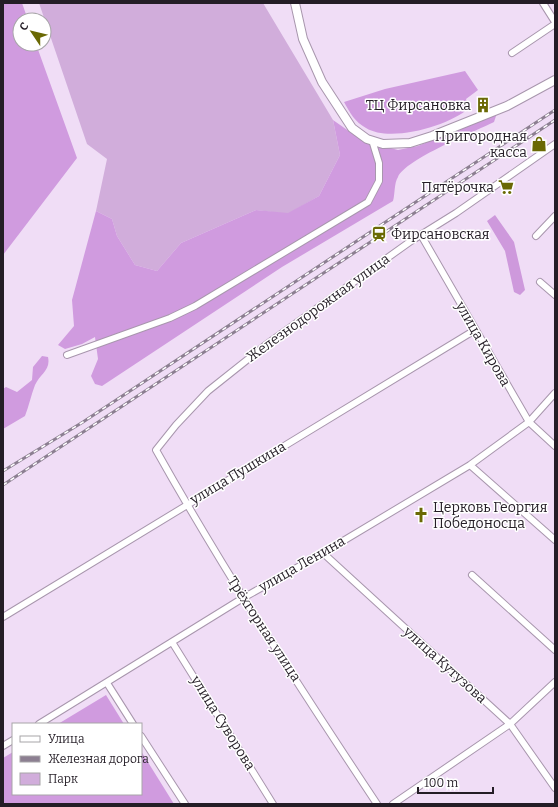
<svg xmlns="http://www.w3.org/2000/svg" width="558" height="807" viewBox="0 0 558 807" font-family="Bitter,serif">
<rect width="100%" height="100%" fill="#f0ddf6"/>
<path fill="#d1addb" d="M 39,3 L 263,3 L 333,120 L 340,155 L 319,196 L 288,214 L 256,210 L 181,243 L 157,271 L 135,265 L 117,236 L 112,219 L 96,211 L 107,159 L 87,144 Z"/>
<path fill="#d09bdf" d="M 3,3 L 22,3 L 28,20 L 20,20 L 20,44 L 36,44 L 77,158 L 3,255 Z
M 465,71 L 478,90 L 466,99 L 469,108 C 449,126 390,143 366,128 C 355,122 350,113 344,102 L 385,89 Z
M 497,113 L 494,122 C 474,132 406,159 398,177 C 394,183 395,194 393,201 L 282,267 L 102,386 L 95,384 L 91,376 L 98,359 L 95,337 L 82,344 L 65,349 L 58,345 L 74,326 L 72,300 L 96,211 L 112,219 L 117,236 L 135,265 L 157,271 L 181,243 L 256,210 L 288,213 L 319,196 L 340,155 L 333,120 L 363,141 L 398,150 L 418,146 Z
M 42,356 L 48,357 C 51,370 40,374 35,385 C 31,395 29,406 25,416 L 3,429 L 3,389 L 6,387 L 17,392 L 32,380 L 33,367 Z
M 106,695 L 124,724 L 58,724 Z
M 141,751 L 174,804 L 3,804 L 3,758 L 13,752 L 13,794 L 141,794 Z"/>
<path fill="#ce99dc" d="M 495,215 L 514,242 L 525,290 L 520,295 L 514,292 L 505,251 L 487,221 Z"/>
<g fill="none" stroke-linecap="round" stroke-linejoin="round">
<defs>
<path id="street" d="M 543,3 L 555,22
M 512,53 L 555,24
M 421,235 L 529,422 L 555,446
M 536,236 L 555,216
M 540,282 L 555,295
M 67,355 L 170,318 L 195,306 L 368,202 L 379,181 L 379,163 L 372,140
M 470,465 L 555,540
M 323,553 L 510,724 L 555,788
M 472,575 L 555,650
M 3,617 L 475,330
M 172,642 L 273,804
M 107,683 L 133,724
M 39,724 L 243,598 L 323,553 L 470,465 L 529,422 L 555,393
M 141,736 L 185,804
M 3,746 L 13,740
M 377,804 C 300,688 224,571 156,450 L 176,425 L 208,391 L 267,344 L 411,241 L 456,213 L 555,144
M 393,804 L 510,724 L 555,682"/>
<path id="secondary" d="M 295,3 L 303,39 L 322,82 L 352,128 L 367,139 L 383,144 L 410,143 L 432,136 L 507,106 L 555,80"/>
</defs>
<use href="#street" stroke="#a896ad" stroke-width="8"/>
<use href="#secondary" stroke="#a896ad" stroke-width="10"/>
<use href="#street" stroke="#fff" stroke-width="6"/>
<use href="#secondary" stroke="#fff" stroke-width="8"/>
<defs>
<path id="rail" d="M 3,471 L 83,422 L 555,110
M 3,485 L 555,120"/>
</defs>
<use href="#rail" stroke="#8c7f91" stroke-width="3"/>
<use href="#rail" stroke="#fff" stroke-width="1.5" stroke-dasharray="4.5" stroke-linecap="butt"/>
</g>
<defs>
<symbol id="building-bare" viewBox="-9 -9 18 18"><path d="M-4-6H4V6H1V3H-1V6H-4ZM-2.5-4.3h1.7v1.8h-1.7ZM.8-4.3h1.7v1.8H.8ZM-2.5-1h1.7V.8h-1.7ZM.8-1h1.7V.8H.8Z" fill="#6a6904" stroke="#fff" stroke-width="2.5" paint-order="stroke"/></symbol>
<symbol id="shop-bare" viewBox="-9 -9 18 18"><path d="M-5-2.5h2.3a2.7 3.5 0 0 1 5.4 0H5L5.5 6h-11ZM-1.5-2.5h3a1.5 2.3 0 0 0-3 0Z" fill="#6a6904" stroke="#fff" stroke-width="2.5" paint-order="stroke"/></symbol>
<symbol id="supermarket-bare" viewBox="-9 -9 18 18"><path d="M-6-5.5h2.5l.6 2H6L4.5 2H-2.5L-4.4-4H-6ZM-1.5 3.2a1.3 1.3 0 1 0 .1 0ZM3 3.2a1.3 1.3 0 1 0 .1 0Z" fill="#6a6904" stroke="#fff" stroke-width="2.5" paint-order="stroke"/></symbol>
<symbol id="station-bare" viewBox="-9 -9 18 18"><path d="M-3-6H3Q5-6 5-4V2Q5 4 3 4L4.5 6H3L1.5 4h-3L-3 6H-4.5L-3 4Q-5 4-5 2V-4Q-5-6-3-6ZM-3.5-4v3h7v-3ZM-3.5 1v1.5H-2V1ZM2 1v1.5H3.5V1Z" fill="#6a6904" stroke="#fff" stroke-width="2.5" paint-order="stroke"/></symbol>
<symbol id="church-bare" viewBox="-9 -9 18 18"><path d="M-1.2-6h2.4v3.5h3.3v2.4h-3.3V6h-2.4V-.1h-3.3v-2.4h3.3Z" fill="#6a6904" stroke="#fff" stroke-width="2.5" paint-order="stroke"/></symbol>
</defs>
<g fill-rule="evenodd">
<use href="#building-bare" x="472" y="94" width="22" height="22"/>
<use href="#shop-bare" x="528" y="133" width="22" height="22"/>
<use href="#supermarket-bare" x="495" y="176" width="22" height="22"/>
<use href="#station-bare" x="368" y="223" width="22" height="22"/>
<use href="#church-bare" x="410" y="504" width="22" height="22"/>
</g>
<g text-anchor="middle" dominant-baseline="central" stroke-width="3" stroke-linejoin="round" paint-order="stroke">
<g font-size="14" fill="#241d26" stroke="#fff" text-anchor="end">
<text x="471" y="105">ТЦ Фирсановка</text>
<text x="527" y="136">Пригородная<tspan x="527" dy="16">касса</tspan></text>
<text x="494" y="187">Пятёрочка</text>
<text x="391" y="234" text-anchor="start">Фирсановская</text>
<text x="433" y="507" text-anchor="start">Церковь Георгия<tspan x="433" dy="16">Победоносца</tspan></text>
</g>
<g font-size="14" fill="#241d26" stroke="#fff">
<text transform="translate(318 308) rotate(-36)">Железнодорожная улица</text>
<text transform="translate(483 344) rotate(60)">улица Кирова</text>
<text transform="translate(238 473) rotate(-31)">улица Пушкина</text>
<text transform="translate(302 564) rotate(-30)">улица Ленина</text>
<text transform="translate(264 629) rotate(57)">Трёхгорная улица</text>
<text transform="translate(445 665) rotate(42)">улица Кутузова</text>
<text transform="translate(223 723) rotate(58)">улица Суворова</text>
</g>
</g>
<rect width="558" height="807" fill="none" stroke="#241d26" stroke-width="8"/>
<rect x="12" y="723" width="130" height="72" fill="#ffffff" stroke="#a7a5a8"/>
<rect x="20" y="736" width="20" height="6" fill="#ffffff" stroke="#a7a5a8"/>
<text x="48" y="743" font-size="12" fill="#241d26">Улица</text>
<rect x="20" y="756" width="20" height="6" fill="#8c7f91" stroke="#a7a5a8"/>
<text x="48" y="763" font-size="12" fill="#241d26">Железная дорога</text>
<rect x="20" y="773" width="20" height="12" fill="#d1addb" stroke="#a7a5a8"/>
<text x="48" y="783" font-size="12" fill="#241d26">Парк</text>
<g transform="translate(32 32) rotate(305)"><circle r="19" fill="#ffffff" stroke="#a7a5a8"/>
<path d="M0-3L7 15L0 10L-7 15Z" fill="#6a6904"/>
<text y="-6" font-size="11" font-weight="bold" text-anchor="middle" fill="#241d26">С</text>
</g>
<path d="M418 787v6h75v-6" fill="none" stroke="#241d26" stroke-width="2"/>
<text x="424" y="787" font-size="12" fill="#241d26" stroke="#ffffff" stroke-width="3" paint-order="stroke">100 m</text>
</svg>
